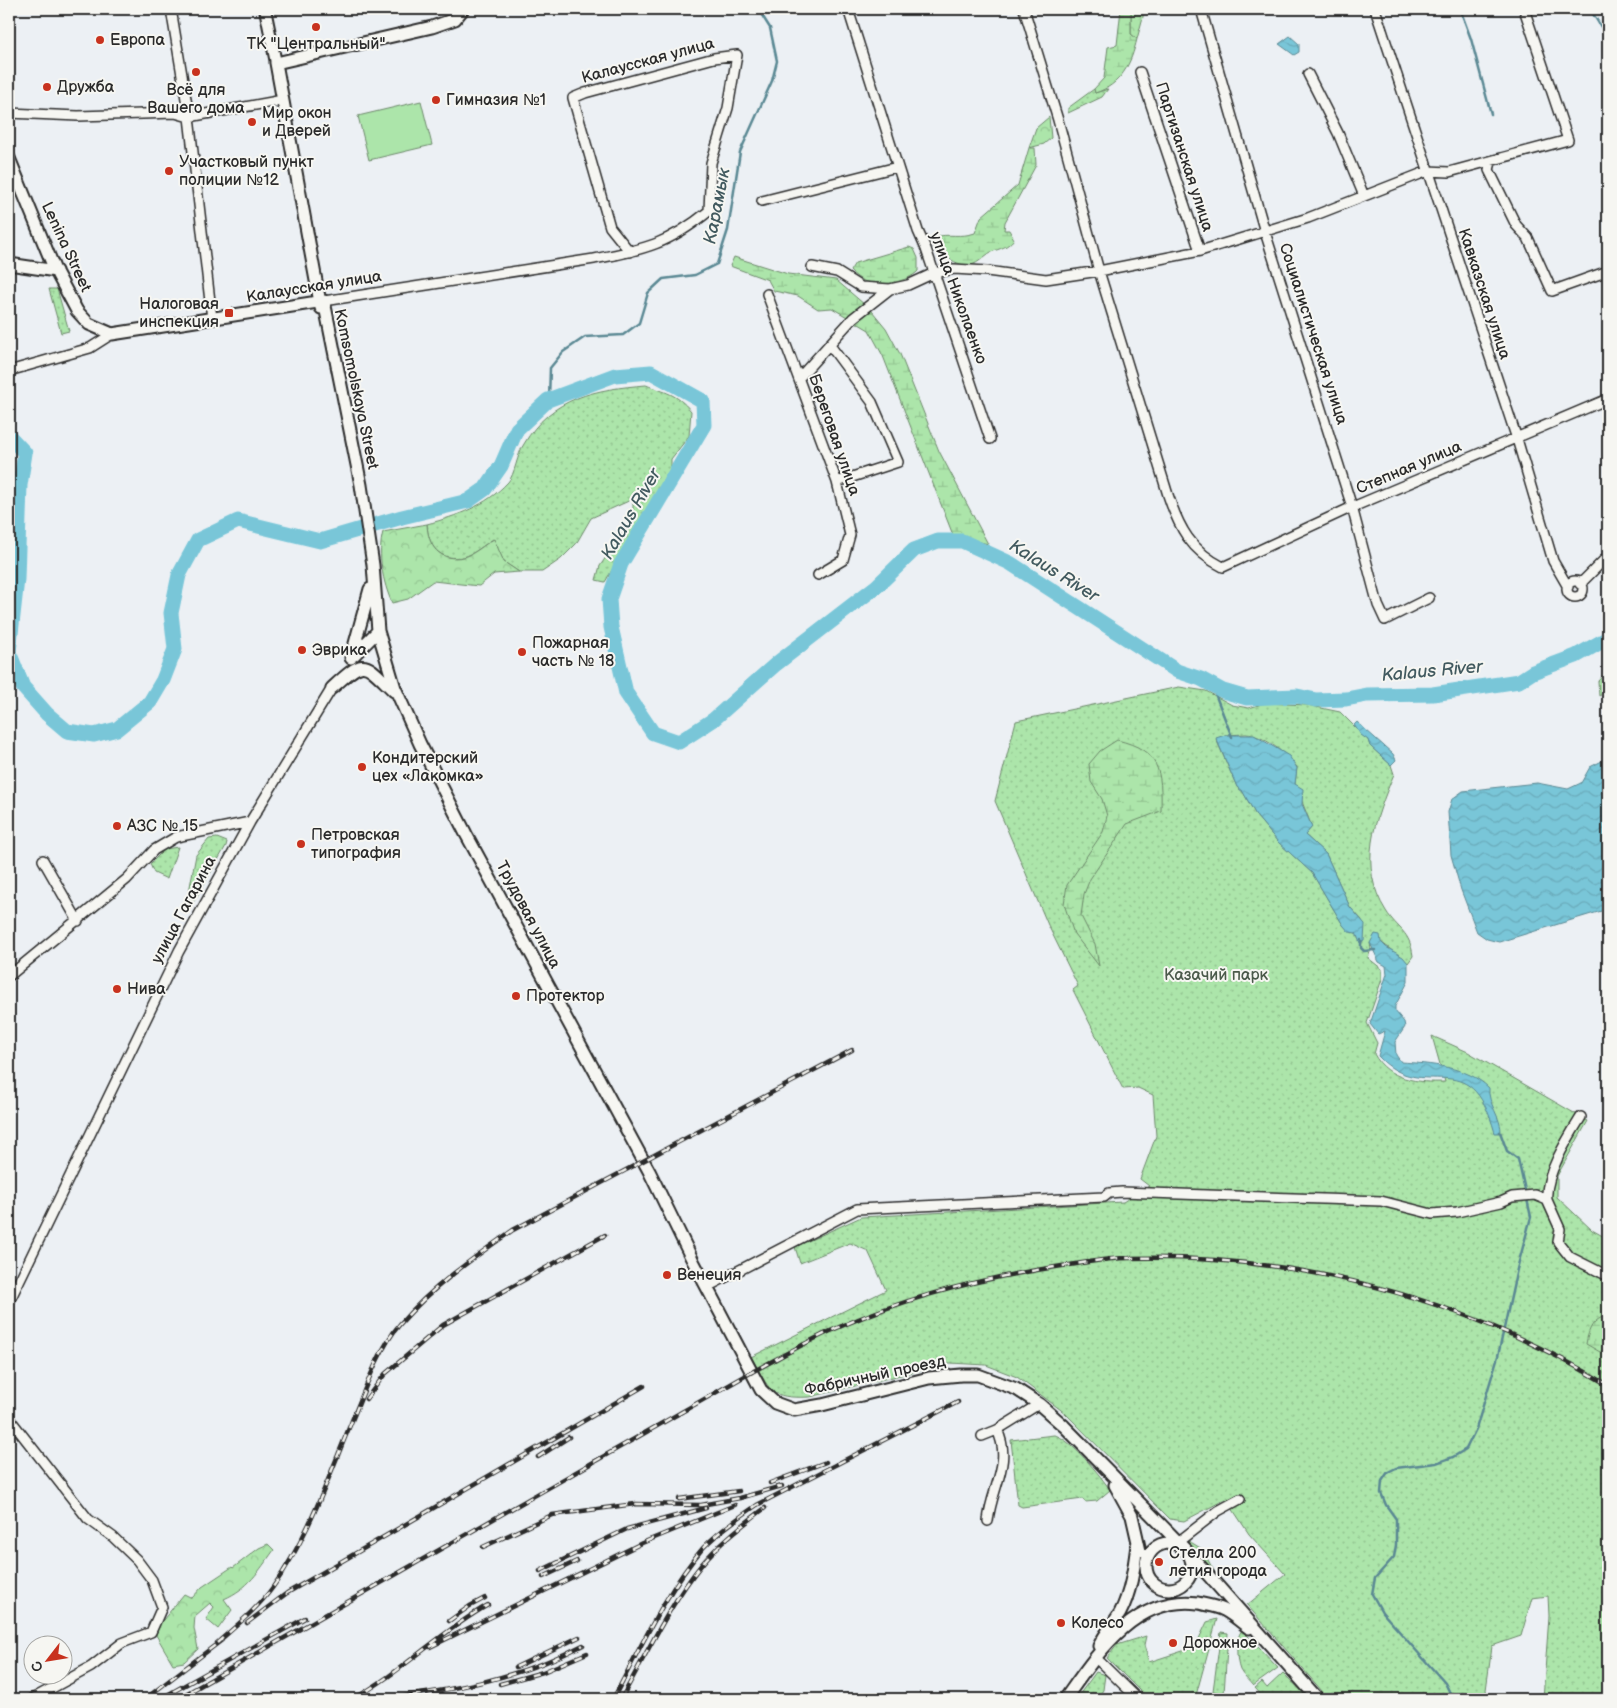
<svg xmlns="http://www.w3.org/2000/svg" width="1617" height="1708" viewBox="0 0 1617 1708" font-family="'Balsamiq Sans',sans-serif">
<defs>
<pattern id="grass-dots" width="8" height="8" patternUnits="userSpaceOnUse" patternTransform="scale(1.25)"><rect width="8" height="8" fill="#ace5aa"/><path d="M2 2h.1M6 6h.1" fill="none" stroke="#94c592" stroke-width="1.8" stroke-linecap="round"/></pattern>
<pattern id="forest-crowns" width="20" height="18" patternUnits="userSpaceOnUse" patternTransform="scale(1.25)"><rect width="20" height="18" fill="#ace5aa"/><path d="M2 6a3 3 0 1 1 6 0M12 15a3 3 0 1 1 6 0" fill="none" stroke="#94c592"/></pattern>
<pattern id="wetland-marsh" width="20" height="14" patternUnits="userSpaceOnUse" patternTransform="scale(1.25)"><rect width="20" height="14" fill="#ace5aa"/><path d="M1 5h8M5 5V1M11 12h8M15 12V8" fill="none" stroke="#94c592"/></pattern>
<pattern id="water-waves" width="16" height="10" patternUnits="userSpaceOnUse" patternTransform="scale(1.25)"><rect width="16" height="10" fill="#79c6d8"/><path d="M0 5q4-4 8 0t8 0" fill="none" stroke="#69aaba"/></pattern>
</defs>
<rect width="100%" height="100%" fill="#ecf0f4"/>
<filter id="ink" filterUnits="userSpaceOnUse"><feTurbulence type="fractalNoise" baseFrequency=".02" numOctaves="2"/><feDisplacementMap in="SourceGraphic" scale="10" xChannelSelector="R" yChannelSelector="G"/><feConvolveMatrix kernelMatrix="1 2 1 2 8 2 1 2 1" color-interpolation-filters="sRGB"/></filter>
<g filter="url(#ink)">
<path fill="url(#grass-dots)" stroke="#6c886a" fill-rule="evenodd" d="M 1094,89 L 1095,93 L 1108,89 L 1102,97 L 1068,113 L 1068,108 Z
M 49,289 L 57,289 L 69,331 L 61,333 Z
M 646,385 C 666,393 676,393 691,411 L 689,436 L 671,459 L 671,469 L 605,582 L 596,580 L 600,566 L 633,517 L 633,499 L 591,518 L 576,544 L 561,559 L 542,572 L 519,572 L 504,562 L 493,539 C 485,544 473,555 463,557 C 439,561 428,546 427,524 C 457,516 486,506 508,482 C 515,475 517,454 524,444 C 551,397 596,389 646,385 Z
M 1608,670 L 1608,691 L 1599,696 L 1598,681 Z
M 1179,687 L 1206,691 L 1232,705 L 1249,708 L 1265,703 L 1307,705 L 1340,712 L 1368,740 L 1370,746 L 1391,765 L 1394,774 C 1375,819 1357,865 1386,911 C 1398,930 1410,931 1413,956 L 1408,963 L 1381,942 L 1370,943 L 1371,949 L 1368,958 L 1382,969 L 1382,979 L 1367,1023 L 1377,1043 L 1374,1054 C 1388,1080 1418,1083 1445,1082 L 1432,1036 L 1468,1052 L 1588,1121 L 1557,1176 L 1557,1197 L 1592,1230 L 1608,1239 L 1608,1699 L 1543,1699 L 1549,1616 L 1548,1596 L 1532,1598 L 1521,1636 L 1492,1646 L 1486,1690 L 1489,1699 L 1329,1699 L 1247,1605 L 1285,1574 L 1249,1534 L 1226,1499 L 1184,1521 L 1170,1519 L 1065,1413 L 1017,1377 L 986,1365 L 950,1363 L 810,1397 C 767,1399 771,1390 751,1357 L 886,1290 L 868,1251 L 850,1243 L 800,1263 L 795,1247 L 861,1217 L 1123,1202 L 1149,1186 L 1140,1179 L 1156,1136 L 1153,1095 L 1138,1088 L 1123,1089 L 1073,990 L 1078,986 L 1048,925 L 995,801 L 1016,721 ZM 1246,734 C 1264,735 1285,753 1297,767 L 1295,784 L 1312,827 L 1305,835 L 1326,854 L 1350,907 L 1362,920 L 1360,938 L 1356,933 L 1343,925 L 1312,873 L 1278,842 L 1257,817 L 1243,792 L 1237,787 L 1216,739 L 1225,735 Z
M 217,838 L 227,842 L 226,846 L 194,901 L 188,897 L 196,855 L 209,839 Z
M 178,847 L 167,879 L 154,873 L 150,864 L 165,849 Z
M 1054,1435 C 1069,1437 1102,1477 1110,1490 L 1097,1501 L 1085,1502 L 1083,1499 L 1022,1507 L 1018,1505 L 1011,1440 Z
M 1189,1541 L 1202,1549 L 1214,1571 L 1186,1544 Z
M 1217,1619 L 1195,1699 L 1148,1699 L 1107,1658 L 1117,1645 L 1146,1636 L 1144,1645 L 1149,1662 L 1195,1647 L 1207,1622 Z
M 1242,1630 L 1278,1668 L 1253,1686 C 1249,1681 1243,1676 1240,1670 C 1236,1660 1235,1638 1242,1630 Z
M 1221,1632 L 1228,1633 L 1224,1694 L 1213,1691 Z
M 1096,1672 L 1105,1675 L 1103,1690 L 1097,1699 L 1076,1699 Z
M 1283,1673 L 1310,1699 L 1265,1699 L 1255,1688 L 1262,1682 L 1267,1688 Z"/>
<path fill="url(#forest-crowns)" stroke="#6c886a" d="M 1131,9 L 1143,9 L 1143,17 L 1137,39 L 1131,34 Z
M 1049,117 L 1051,138 L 1044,144 L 1029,148 L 1036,128 Z
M 427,524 C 428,546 439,562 464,557 C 473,555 485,544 494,539 L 504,562 L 519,572 L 494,574 L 479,586 L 433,581 L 408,599 L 392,603 C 383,583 377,554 383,532 Z
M 268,1544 L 274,1550 C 258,1572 249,1588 224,1599 L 232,1610 L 218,1629 L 206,1619 L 214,1607 L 210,1603 L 195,1616 L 194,1628 L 198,1649 L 184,1662 L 173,1664 L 156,1635 L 159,1625 L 184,1594 L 192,1598 L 202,1587 L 232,1567 L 233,1568 L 259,1548 Z"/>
<path fill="url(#wetland-marsh)" stroke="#6c886a" d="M 1121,9 L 1131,9 L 1131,34 L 1137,39 C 1131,64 1121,85 1095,93 L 1094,89 L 1104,78 L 1108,47 L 1117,45 Z
M 1029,148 L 1035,148 L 1036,165 L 1005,222 L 1004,230 L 1009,230 L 1014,239 C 1007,248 1001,248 991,252 C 984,256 979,263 971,265 C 959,268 937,252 931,243 L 935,237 C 948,233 961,238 975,233 L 981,217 L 1018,185 Z
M 909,247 L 914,249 L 918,258 L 918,271 C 908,282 880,287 866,282 C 860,280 854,275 850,271 L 855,263 Z
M 734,257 L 788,274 L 836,280 L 872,311 L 886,328 L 900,354 L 939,451 L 988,544 L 953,535 L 883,356 L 869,330 L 832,308 L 818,309 L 798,296 L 774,291 L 768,280 L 730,266 Z
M 1117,740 C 1160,750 1162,771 1161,811 L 1127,824 L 1090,879 L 1084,894 L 1081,916 L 1095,944 L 1099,966 L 1074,934 L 1064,904 L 1067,885 L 1103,832 L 1107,816 L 1102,799 L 1091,782 L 1089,764 L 1100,751 Z
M 1608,1315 L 1608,1348 L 1600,1352 L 1586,1344 C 1589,1328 1592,1320 1608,1315 Z"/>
<path fill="#ace5aa" stroke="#6c886a" d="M 421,101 L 432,145 L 369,160 L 358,116 Z"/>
<path fill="url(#water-waves)" stroke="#5a8893" d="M 1290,36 L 1299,44 L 1299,52 L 1294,55 L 1279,44 Z
M 1357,722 L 1393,754 L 1396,760 L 1391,765 L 1370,746 L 1368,740 L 1361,735 L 1354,725 Z
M 1225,735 L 1254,735 L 1289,756 L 1297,768 L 1295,784 L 1303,789 L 1302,804 L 1312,827 L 1305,835 L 1326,854 L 1350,907 L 1365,924 L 1364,941 L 1360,943 L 1356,933 L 1349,932 L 1343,925 L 1312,873 L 1278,842 L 1257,817 L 1243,792 L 1237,787 L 1216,738 Z
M 1608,758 L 1608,909 L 1499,942 L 1487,939 L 1477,932 L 1461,890 L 1451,855 L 1448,812 L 1452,799 L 1463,791 L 1537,783 L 1568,789 L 1581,783 L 1590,767 Z
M 1375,934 L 1380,935 L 1381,942 L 1386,947 L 1403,957 L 1408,963 L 1408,982 L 1395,1006 L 1395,1011 L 1404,1022 L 1405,1027 L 1395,1042 L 1396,1055 L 1401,1062 C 1430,1064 1467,1066 1489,1088 C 1487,1103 1502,1118 1501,1133 L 1495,1133 C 1469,1039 1425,1107 1378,1056 L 1385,1031 L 1378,1034 L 1370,1024 L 1387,974 L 1386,966 L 1379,962 L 1370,943 Z"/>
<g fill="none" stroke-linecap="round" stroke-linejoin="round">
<path stroke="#5a8893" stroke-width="2.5" d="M 1460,9 L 1471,39 L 1491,114
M 1590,9 L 1608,38
M 549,399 L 550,368 L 563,352 L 585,337 L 623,335 L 639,323 L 648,293 L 663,279 L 695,275 L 717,264 L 728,230 L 740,152 L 772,81 L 777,61 L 770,28 L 758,9
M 1212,686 L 1232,737
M 1361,940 L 1361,948 L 1364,951 L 1375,950
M 1453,1699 L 1445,1683 L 1382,1612 L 1372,1594 L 1375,1578 L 1394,1557 L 1396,1545 L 1396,1519 L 1386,1505 L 1381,1493 L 1382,1481 L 1388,1472 L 1396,1468 L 1436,1463 L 1453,1457 L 1466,1449 L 1476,1429 L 1498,1356 L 1517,1269 L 1531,1217 L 1518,1159 L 1507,1151 L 1500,1132"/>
<path stroke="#79c6d8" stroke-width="15" d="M 9,436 L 25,453 L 20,485 L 17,579 L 9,652 L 23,687 L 47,714 L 67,731 L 94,735 L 117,729 L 150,702 L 163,680 L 175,649 L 171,613 L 179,575 L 198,540 L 238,521 L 320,541 L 402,517 L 468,501 L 485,489 L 501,466 L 517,429 L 548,400 L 615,375 L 651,372 L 703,401 L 704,425 L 621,564 L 609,599 L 611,627 L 626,693 L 653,733 L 679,742 L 713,720 L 776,664 L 877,586 L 914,550 L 938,541 L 962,541 L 1010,563 L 1177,671 L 1201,679 L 1223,691 L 1247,698 L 1297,696 L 1316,700 L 1346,699 L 1367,695 L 1433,694 L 1519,681 L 1533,672 L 1576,656 L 1608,638"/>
<defs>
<path id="minor" d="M 171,9 L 189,117 L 212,319
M 848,9 L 918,231 L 926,249 L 990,439
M 1024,9 L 1058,120 L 1099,271 L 1168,495 C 1179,528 1191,551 1223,567 L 1348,509 L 1608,399
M 1201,9 L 1265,232 L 1352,507 L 1378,605 L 1385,620 L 1429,598
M 1375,9 L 1517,439 L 1553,561 L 1568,587
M 1140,72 L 1200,251
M 1308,74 L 1338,133 L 1364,196
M 9,113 L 78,116 L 175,113 L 189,117 L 283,100
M 1491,162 L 1489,170 L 1516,225 L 1528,238 L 1552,291 L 1608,271
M 762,201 L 897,167
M 812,267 L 837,272 L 861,287 L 890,289
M 767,294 L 837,482 L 850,535 L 843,560 L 818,575
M 324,301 L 594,259 C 645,249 667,245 709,211 L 711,163 L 728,108 L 737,55 L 714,58 L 585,93 L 573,98 L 610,227 L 630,252
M 829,344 L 872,402 L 898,462 L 837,482
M 9,371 L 90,348 L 112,334
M 799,378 L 853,318 L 890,289 L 908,285 L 934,273 L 954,269 L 987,271 L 1046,279 L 1099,271 L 1200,251 L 1308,218 L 1428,171 L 1449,172 L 1568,140 L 1524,9
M1567 589a8 8 0 1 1 16 0a8 8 0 1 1-16 0Z
M 1580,584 L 1608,556
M 43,860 L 78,921
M 9,976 L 127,879 L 154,850 L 176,837 L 250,822
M 1547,1200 C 1544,1176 1568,1138 1581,1117
M 707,1287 L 857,1209 L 1104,1197 L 1109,1193 L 1122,1192 L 1381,1201 L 1432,1214 L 1457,1212 L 1501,1202 L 1512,1197 L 1535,1195 L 1547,1200 L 1560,1229 L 1558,1242 L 1570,1257 L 1608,1276
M 9,1302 L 179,951 L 250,822 L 332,688
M 9,1418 L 88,1519 L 113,1537 L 137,1560 L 152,1580 L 162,1607 L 151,1632 L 122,1643 L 91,1667 L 32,1699
M 982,1436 L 997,1430 L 1039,1404
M 988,1521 C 991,1488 1013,1462 997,1430
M 1178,1542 L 1218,1511 L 1240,1499
M 1095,1657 L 1138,1699"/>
<path id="tertiary" d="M 265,9 L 276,63"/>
<path id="secondary" d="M 9,158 L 54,268 L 77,311 L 89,324 L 112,334 L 324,301 L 361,485 L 373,565 L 378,631 L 395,688 L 420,744 L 466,834 L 649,1171 L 693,1261 L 761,1390 L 775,1403 L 794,1410 L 822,1405 L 929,1378 L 961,1375 L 978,1375 L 1016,1389 L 1039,1404 L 1064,1426 L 1186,1550 L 1318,1699
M 9,264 L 56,271
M 321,308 L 276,63 L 432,27 L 455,19 L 463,9
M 354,655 L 378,631
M 351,658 L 370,589
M 332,688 C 366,657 363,661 394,691
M 1115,1485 L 1132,1516 L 1140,1551
M1146 1566a23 23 0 1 1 46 0a23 23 0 1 1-46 0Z
M 1099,1646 C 1105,1634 1113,1624 1120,1613 C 1131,1592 1134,1568 1137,1545
M 1065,1699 C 1097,1654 1135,1595 1198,1603 C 1207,1605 1216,1606 1224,1610 C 1233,1615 1241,1622 1249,1628"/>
</defs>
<use href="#minor" stroke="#2b2b2b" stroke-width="12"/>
<use href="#tertiary" stroke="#2b2b2b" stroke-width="14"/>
<use href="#secondary" stroke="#2b2b2b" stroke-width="15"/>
<use href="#minor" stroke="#f6f6f2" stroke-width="9"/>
<use href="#tertiary" stroke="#f6f6f2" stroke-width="10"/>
<use href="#secondary" stroke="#f6f6f2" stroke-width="11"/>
<defs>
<path id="rail" d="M 366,1399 L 385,1374 L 443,1325 L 605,1235
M 538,1457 L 569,1437
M 770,1483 L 826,1462
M 679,1499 L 739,1491
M 483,1547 L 552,1515 L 635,1504 L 701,1505 L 740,1498 L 782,1486
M 540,1571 L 627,1529 L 706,1508
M 543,1577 L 577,1561
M 449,1621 L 470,1606 L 485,1598
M 247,1623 L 287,1593 L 644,1386
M 217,1643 C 236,1626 258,1608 273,1587 C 308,1538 328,1478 351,1423 C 363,1394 379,1348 400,1324 C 432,1287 473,1258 513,1230 L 852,1050
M 430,1647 L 642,1543 L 735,1505
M 516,1667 L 579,1637
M 500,1684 L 543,1672 L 587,1653
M 145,1699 L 222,1640
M 160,1699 L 305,1618
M 177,1699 L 752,1372 C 782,1356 813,1338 844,1325 C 914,1295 987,1277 1062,1266 C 1084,1263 1107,1258 1129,1258 C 1297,1254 1464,1298 1608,1385
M 353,1699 C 402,1672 440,1632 488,1605
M 381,1699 C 451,1691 521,1678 583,1645
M 613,1699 C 640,1649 665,1592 703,1548 C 718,1532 738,1518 757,1505 L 958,1402
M 621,1699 C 646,1655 670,1603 702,1564 C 720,1542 743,1525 765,1508"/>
</defs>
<use href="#rail" stroke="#2b2b2b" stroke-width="4.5"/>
<use href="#rail" stroke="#f6f6f2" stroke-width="2.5" stroke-dasharray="8" stroke-linecap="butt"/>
</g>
</g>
<g fill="#c8321e" stroke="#f6f6f2" stroke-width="2">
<circle cx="316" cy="27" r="5"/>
<circle cx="100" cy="40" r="5"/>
<circle cx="196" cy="72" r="5"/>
<circle cx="47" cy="87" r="5"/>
<circle cx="436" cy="100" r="5"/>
<circle cx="252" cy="122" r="5"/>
<circle cx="169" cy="171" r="5"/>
<rect x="224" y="308" width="10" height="10" rx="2.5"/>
<circle cx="302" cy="650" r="5"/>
<circle cx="522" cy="652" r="5"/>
<circle cx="362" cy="767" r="5"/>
<circle cx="117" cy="826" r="5"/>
<circle cx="301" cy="844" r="5"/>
<circle cx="117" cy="989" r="5"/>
<circle cx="516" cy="996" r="5"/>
<circle cx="667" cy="1275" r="5"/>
<circle cx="1159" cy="1562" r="5"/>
<circle cx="1061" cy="1623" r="5"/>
<circle cx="1173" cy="1643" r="5"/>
</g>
<g text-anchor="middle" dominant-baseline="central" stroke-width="4" stroke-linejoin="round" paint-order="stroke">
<g font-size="16" fill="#2b2b2b" stroke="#f6f6f2" text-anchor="start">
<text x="110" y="40">Европа</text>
<text x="316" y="44" text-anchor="middle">ТК "Центральный"</text>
<text x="57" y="87">Дружба</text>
<text x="196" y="90" text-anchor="middle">Всё для<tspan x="196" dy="18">Вашего дома</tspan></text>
<text x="446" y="100">Гимназия №1</text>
<text x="262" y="113">Мир окон<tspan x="262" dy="18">и Дверей</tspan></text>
<text x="179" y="162">Участковый пункт<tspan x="179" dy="18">полиции №12</tspan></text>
<text x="219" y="304" text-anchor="end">Налоговая<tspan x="219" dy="18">инспекция</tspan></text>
<text x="532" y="643">Пожарная<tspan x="532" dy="18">часть № 18</tspan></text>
<text x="312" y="650">Эврика</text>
<text x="372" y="758">Кондитерский<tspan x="372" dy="18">цех «Лакомка»</tspan></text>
<text x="127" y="826">АЗС № 15</text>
<text x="311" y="835">Петровская<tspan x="311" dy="18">типография</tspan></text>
<text x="127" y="989">Нива</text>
<text x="526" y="996">Протектор</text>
<text x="677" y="1275">Венеция</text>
<text x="1169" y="1553">Стелла 200<tspan x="1169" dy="18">летия города</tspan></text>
<text x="1071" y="1623">Колесо</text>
<text x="1183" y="1643">Дорожное</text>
</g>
<g font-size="16" fill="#2b2b2b" stroke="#f6f6f2">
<text transform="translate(648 61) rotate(-15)">Калаусская улица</text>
<text transform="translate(1184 157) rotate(72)">Партизанская улица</text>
<text transform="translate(66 247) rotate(65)">Lenina Street</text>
<text transform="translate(314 287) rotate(-9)">Калаусская улица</text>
<text transform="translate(1484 294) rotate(72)">Кавказская улица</text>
<text transform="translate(958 298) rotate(70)">улица Николаенко</text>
<text transform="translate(1313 334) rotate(72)">Социалистическая улица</text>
<text transform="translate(356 389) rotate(78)">Komsomolskaya Street</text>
<text transform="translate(834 435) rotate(71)">Береговая улица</text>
<text transform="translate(1409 468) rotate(-23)">Степная улица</text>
<text transform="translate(184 910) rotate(-62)">улица Гагарина</text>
<text transform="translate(528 915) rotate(62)">Трудовая улица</text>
<text transform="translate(875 1376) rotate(-12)">Фабричный проезд</text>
</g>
<g font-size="16" fill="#4b5a4b" stroke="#f6f6f2">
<text x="1216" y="975">Казачий парк</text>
</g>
<g font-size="18" font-style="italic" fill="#425a5f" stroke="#f6f6f2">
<text transform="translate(717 206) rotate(-79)">Карамык</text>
<text transform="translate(631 514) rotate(-60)">Kalaus River</text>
<text transform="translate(1054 571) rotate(32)">Kalaus River</text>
<text transform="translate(1432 671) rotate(-5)">Kalaus River</text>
</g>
</g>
<rect width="1617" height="1708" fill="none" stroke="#f6f6f2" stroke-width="30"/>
<rect x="15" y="15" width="1587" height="1678" fill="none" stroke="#2b2b2b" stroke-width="2" filter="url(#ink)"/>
<g transform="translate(48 1660) rotate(239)"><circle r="24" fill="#f6f6f2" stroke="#a5a5a2"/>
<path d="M0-4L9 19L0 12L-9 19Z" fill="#c8321e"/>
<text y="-8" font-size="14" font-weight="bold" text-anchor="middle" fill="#2b2b2b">С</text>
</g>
</svg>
